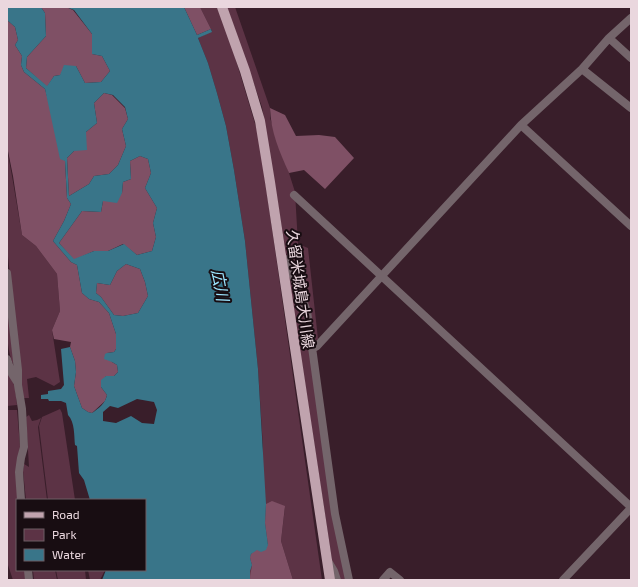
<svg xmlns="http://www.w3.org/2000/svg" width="638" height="587" viewBox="0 0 638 587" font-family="'Exo 2','Noto Sans JP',sans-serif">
<rect width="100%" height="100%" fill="#391e2a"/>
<path fill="#5c3345" d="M 200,7 L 217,7 L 232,47 L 259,137 L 322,580 L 293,580 L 281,541 L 285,507 L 250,579 L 251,580 L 245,580 L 263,447 L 258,369 L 245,241 L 234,170 L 226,126 L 217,93 L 208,63 L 198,38 L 212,31 Z
M 227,7 L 235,7 L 270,108 L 270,118 L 289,173 L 295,192 L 298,244 L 308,248 L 318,339 L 313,341 L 310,312 L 286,253 L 262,107 Z
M 7,149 L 12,176 L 22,235 L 36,246 L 57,274 L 60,311 L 52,330 L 60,382 L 54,386 L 36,377 L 27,379 L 29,398 L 23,398 L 7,247 Z
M 287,266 L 305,311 L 346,580 L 339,580 L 332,560 Z
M 7,299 L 14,366 C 5,348 7,319 7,299 Z
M 7,369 L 15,387 L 17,405 L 7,406 Z
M 60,409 L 62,413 L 75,500 L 48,500 L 39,426 L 42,417 Z
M 7,410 L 17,410 L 20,446 L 17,500 L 17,570 L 25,570 L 26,580 L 13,580 L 7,562 Z
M 29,415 L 32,421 L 37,420 L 41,418 L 38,427 L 47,500 L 26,500 L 23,471 L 24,464 L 29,467 L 26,417 Z
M 33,570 L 55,570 L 57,580 L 34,580 Z
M 56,570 L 85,570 L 86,580 L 58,580 Z
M 88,570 L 105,570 L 100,580 L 90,580 Z"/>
<path fill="#7f5065" d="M 41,7 L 66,7 L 73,10 L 92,34 L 92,54 L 102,56 L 110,71 L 101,82 L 85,83 L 76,66 L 60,75 L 54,76 L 47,87 L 26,68 L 27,57 L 46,36 L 45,13 Z
M 184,7 L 200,7 L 211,29 L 197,35 Z
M 7,20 L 15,27 L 18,40 L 15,45 L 22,56 L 21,65 L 24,72 L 45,89 L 65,161 L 67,198 L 71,204 L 64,221 L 53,241 L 71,262 L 77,265 L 82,293 L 89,299 L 99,302 L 109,313 L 116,334 L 116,349 L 114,352 L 107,353 L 112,362 L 117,365 L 118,372 L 114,376 L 106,376 L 101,387 L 107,395 L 105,401 L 92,413 L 88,412 L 82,408 L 74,386 L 76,372 L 75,361 L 70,347 L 71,342 L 54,339 L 52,330 L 60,311 L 57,274 L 36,246 L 22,235 L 13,176 L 7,146 Z
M 104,93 L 112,95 L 125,108 L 128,119 L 122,129 L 126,146 L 118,165 L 109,174 L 94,176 L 89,184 L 69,196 L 67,158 L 74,151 L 86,132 L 97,123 L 94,103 Z
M 270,108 L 285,115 L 296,136 L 319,135 L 335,137 L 354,158 L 325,189 L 304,170 L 289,173 C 279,150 271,133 270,108 Z
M 140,156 L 148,159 L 151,173 L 145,188 L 157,208 L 153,223 L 156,237 L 152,251 L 137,255 L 123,244 L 108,251 L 94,251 L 74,260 L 59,243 L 82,211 L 101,212 L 103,201 L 122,193 L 123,182 L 131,179 L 130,161 Z
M 126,264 L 140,269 L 145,282 L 148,296 L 138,313 L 123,316 L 114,315 L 101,297 L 96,293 L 97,283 L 110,285 L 117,271 Z
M 272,501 L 285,506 L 281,541 L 293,580 L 251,580 L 250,579 C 250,574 251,571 252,566 C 252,563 250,560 250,557 C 251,550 263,547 268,545 L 265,523 L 266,504 Z"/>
<path fill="#397589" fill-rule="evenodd" d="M 7,7 L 41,7 L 45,13 L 46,36 L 27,57 L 26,68 L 47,86 L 54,76 L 60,75 L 64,65 L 76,66 L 85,83 L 101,82 L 110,71 L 102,56 L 92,54 L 92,34 L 74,10 L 66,7 L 184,7 L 197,35 L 211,29 L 212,32 L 198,38 L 208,63 L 217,93 L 226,126 L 234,170 L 245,241 L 258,369 L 266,504 L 265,523 L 268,545 L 266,550 L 261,552 L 257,550 L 251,554 L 250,558 L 252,565 L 250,571 L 250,579 L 251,580 L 102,580 L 106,570 L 145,570 L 145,500 L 90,500 L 84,480 L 79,473 L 77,446 L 75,445 C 74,436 75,422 68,415 L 66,403 L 61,401 L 49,401 L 48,399 L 41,399 L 41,395 L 48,394 L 48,391 L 61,389 L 64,385 L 61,349 L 70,347 L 75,361 L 76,372 L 74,386 L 82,408 L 88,412 L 92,413 C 99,408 105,404 107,395 L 101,387 L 101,380 L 106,376 L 114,376 L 118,372 L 117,365 L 112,362 L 104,359 L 105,354 L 107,353 L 114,352 L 116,349 L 116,334 L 109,313 L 99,302 L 89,299 L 82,293 L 77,265 L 71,262 L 53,241 L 64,221 L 71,204 L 67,198 L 65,161 L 60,159 L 45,89 L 24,72 L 21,65 L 22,56 L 15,45 L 18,40 L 15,27 L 7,20 ZM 104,93 L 113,95 L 125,107 L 128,119 L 122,129 L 126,146 L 118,165 L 109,174 L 94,176 L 89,184 L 69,196 L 67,158 L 74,151 L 87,150 L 86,132 L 97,123 L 94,103 ZM 140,156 L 148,159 L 151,173 L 145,188 L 157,208 L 153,223 L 156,237 L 152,251 L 137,255 L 124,244 L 108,251 L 94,251 L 74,259 L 59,243 L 82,211 L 101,212 L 103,201 L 117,203 L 122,193 L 123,182 L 131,179 L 130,161 ZM 126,264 L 140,269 L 145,282 L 148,296 L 138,313 L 123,316 L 114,315 L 101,297 L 96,293 L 97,283 L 110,285 L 117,271 ZM 137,399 L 154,402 L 157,410 L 154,424 L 142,423 L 131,416 L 116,423 L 103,421 L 103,412 L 110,406 L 118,408 Z"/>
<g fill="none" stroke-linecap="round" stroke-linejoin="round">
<path stroke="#74656b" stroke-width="8" d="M 609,38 L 631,58
M 582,69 L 631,108
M 521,125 L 631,226
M 294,195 L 631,507
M 281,255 L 288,263 L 307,311 L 335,514 L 349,580
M 7,273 L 18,370 L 18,385 L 22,409 L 24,447 L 21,458 L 19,472 L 21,500
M 312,349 L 317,346 L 521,125 L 582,69 L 609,38 L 631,18
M 7,359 L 12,374 L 17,382
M 328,561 L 334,571 L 337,580
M 28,570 L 29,580
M 383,580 L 390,572 L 400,580
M 563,580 L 631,508"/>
<path stroke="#c0a3ae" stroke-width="10" d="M 222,7 L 245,71 L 260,121 L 270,182 L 330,580"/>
</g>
<g text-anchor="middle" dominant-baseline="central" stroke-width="4" stroke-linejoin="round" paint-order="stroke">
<g font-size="15" fill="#ead7de" stroke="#180d12">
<text transform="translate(301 289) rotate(82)">久留米城島大川線</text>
</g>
<g font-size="16" font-style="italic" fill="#9ce4fd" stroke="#180d12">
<text transform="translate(221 285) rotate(79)">広川</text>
</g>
</g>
<rect width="638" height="587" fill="none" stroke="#ead7de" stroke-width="16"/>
<rect x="16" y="499" width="130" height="72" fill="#180d12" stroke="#6c5e64"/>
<rect x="24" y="512" width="20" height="6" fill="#c0a3ae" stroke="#6c5e64"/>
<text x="52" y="519" font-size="12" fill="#ead7de">Road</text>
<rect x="24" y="529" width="20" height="12" fill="#5c3345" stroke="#6c5e64"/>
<text x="52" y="539" font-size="12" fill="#ead7de">Park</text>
<rect x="24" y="549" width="20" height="12" fill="#397589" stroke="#6c5e64"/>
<text x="52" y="559" font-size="12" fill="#ead7de">Water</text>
</svg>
